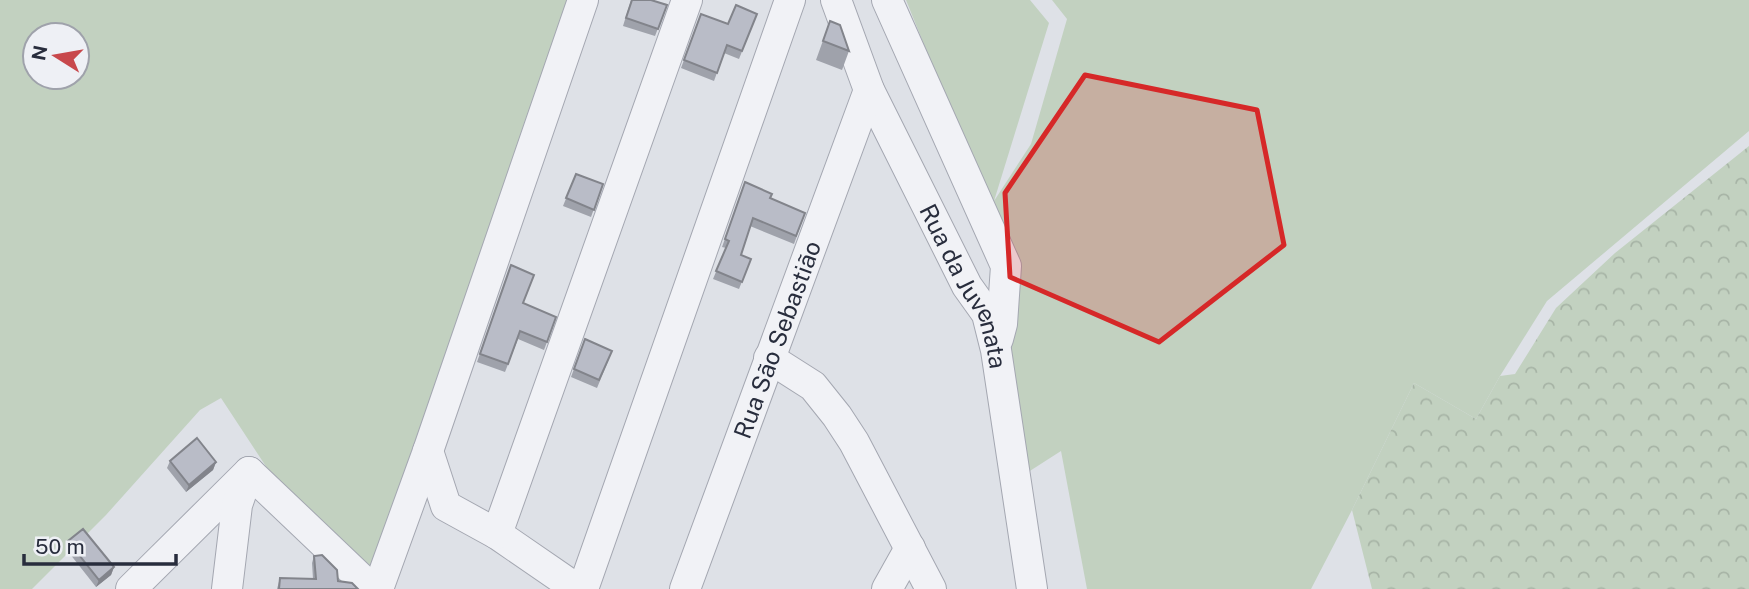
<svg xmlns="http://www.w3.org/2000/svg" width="1749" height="589" viewBox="0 0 1749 589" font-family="'Public Sans',sans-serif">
<defs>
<pattern id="forest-crowns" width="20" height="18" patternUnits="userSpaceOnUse" patternTransform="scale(1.75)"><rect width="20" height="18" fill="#c2d1c0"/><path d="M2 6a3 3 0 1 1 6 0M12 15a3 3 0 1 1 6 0" fill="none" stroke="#a7b4a6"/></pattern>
</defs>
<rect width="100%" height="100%" fill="#dee1e7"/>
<path fill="#c2d1c0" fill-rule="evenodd" d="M 0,0 L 577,0 L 369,578 L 273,477 L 221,398 L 200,410 L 106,515 L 32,589 L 0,589 ZM 35,35 L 77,35 L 77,77 L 35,77 Z
M 906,0 L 1030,0 L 1049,23 L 994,201 L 1031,144 L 1067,19 L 1052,0 L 1749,0 L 1749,131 L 1547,301 L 1500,376 L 1476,419 L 1414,383 L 1352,510 L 1311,589 L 1087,589 L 1061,451 L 1022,476 L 1007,346 L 1012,263 Z"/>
<path fill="url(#forest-crowns)" d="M 1749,146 L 1749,589 L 1372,589 L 1352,510 L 1414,383 L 1476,419 L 1500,376 L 1515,374 L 1556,308 L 1615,253 Z"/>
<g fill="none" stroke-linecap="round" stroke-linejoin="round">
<defs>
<g id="minor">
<path id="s1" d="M 836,0 L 869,90 L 967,286 L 987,314 L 996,350 L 1032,589"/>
<path d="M 887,0 L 1006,266 L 1002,324 L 998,339"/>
<path d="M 769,358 L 813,386 L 837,416 L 854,442 L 931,589"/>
<path d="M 428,451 L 446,506 L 497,534 L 577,589"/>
<path d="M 249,472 L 372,589"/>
<path d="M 497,534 L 687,0"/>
<path d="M 131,589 L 249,472"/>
<path d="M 227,589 L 237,505 L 247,476"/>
<path d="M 378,589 L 428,451 L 583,0"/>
<path d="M 583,589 L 790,0"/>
<path id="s2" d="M 685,589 L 869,90"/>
<path d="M 887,589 L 910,548"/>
</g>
</defs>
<use href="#minor" stroke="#a4a7b1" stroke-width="32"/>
<use href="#minor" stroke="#f1f2f6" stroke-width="30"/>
</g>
<path fill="#9fa2ab" d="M 631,0 L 667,5 L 655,36 L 623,26 Z
M 701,14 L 728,24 L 757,14 L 739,59 L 724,53 L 714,81 L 681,68 Z
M 830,21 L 849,51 L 842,70 L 816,60 Z
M 576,174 L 603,184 L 591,217 L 563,206 Z
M 745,182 L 770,198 L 805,213 L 794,244 L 750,226 L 741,255 L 751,259 L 739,289 L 713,279 L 726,248 L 722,247 Z
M 511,265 L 523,303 L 547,342 L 544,350 L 518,339 L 505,372 L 477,362 Z
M 585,339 L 609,359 L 597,388 L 571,377 Z
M 170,461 L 216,462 L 213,470 L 186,492 L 167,468 Z
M 68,541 L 114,567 L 111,575 L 96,587 L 66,549 Z
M 314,556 L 338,581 L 358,589 L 277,589 L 280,578 L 313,579 L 312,563 Z"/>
<path fill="#82848b" d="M 216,462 L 213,470 L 186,492 L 189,485 Z
M 114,567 L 111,575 L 96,587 L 99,580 Z"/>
<path fill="#b9bcc7" stroke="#82848b" stroke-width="2" d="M 632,0 L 651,0 L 667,5 L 658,29 L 626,18 Z
M 736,5 L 757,14 L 742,51 L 727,45 L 717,73 L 684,60 L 701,14 L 728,24 Z
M 830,21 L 840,25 L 849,51 L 823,41 Z
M 576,174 L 603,184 L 594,210 L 566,198 Z
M 745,182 L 772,194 L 770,198 L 805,213 L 796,236 L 753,218 L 741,255 L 751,259 L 742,282 L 716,271 L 729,241 L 725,239 Z
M 511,265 L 534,275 L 523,303 L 556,317 L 547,342 L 520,331 L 508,364 L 480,354 Z
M 585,339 L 612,351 L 599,380 L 574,369 Z
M 197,438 L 216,462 L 189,485 L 170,461 Z
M 83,529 L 114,567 L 99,580 L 68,541 Z
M 322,555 L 337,570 L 338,581 L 352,583 L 358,589 L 279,589 L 280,578 L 316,579 L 314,556 Z"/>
<path fill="#d62828" fill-opacity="0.2" stroke="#d62828" stroke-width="5" stroke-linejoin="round" d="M 1085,75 L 1257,110 L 1284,245 L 1159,342 L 1010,277 L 1005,193 Z"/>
<g text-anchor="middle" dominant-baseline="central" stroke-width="6" stroke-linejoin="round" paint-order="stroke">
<g font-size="24" fill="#282d3d" stroke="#eef0f5">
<text stroke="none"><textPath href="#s1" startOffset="315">Rua da Juvenata</textPath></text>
<text stroke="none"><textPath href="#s2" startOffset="266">Rua São Sebastião</textPath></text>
</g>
</g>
<g transform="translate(56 56) rotate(281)"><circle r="33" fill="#eef0f5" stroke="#9fa2ab" stroke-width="2"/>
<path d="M0-5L12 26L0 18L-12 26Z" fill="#c8484c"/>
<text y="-10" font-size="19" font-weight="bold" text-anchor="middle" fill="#282d3d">N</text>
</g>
<path d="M24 554v10h152v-10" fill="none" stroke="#282d3d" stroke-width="3.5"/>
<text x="35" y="554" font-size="21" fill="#282d3d" stroke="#eef0f5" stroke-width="5" paint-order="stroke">50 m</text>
</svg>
